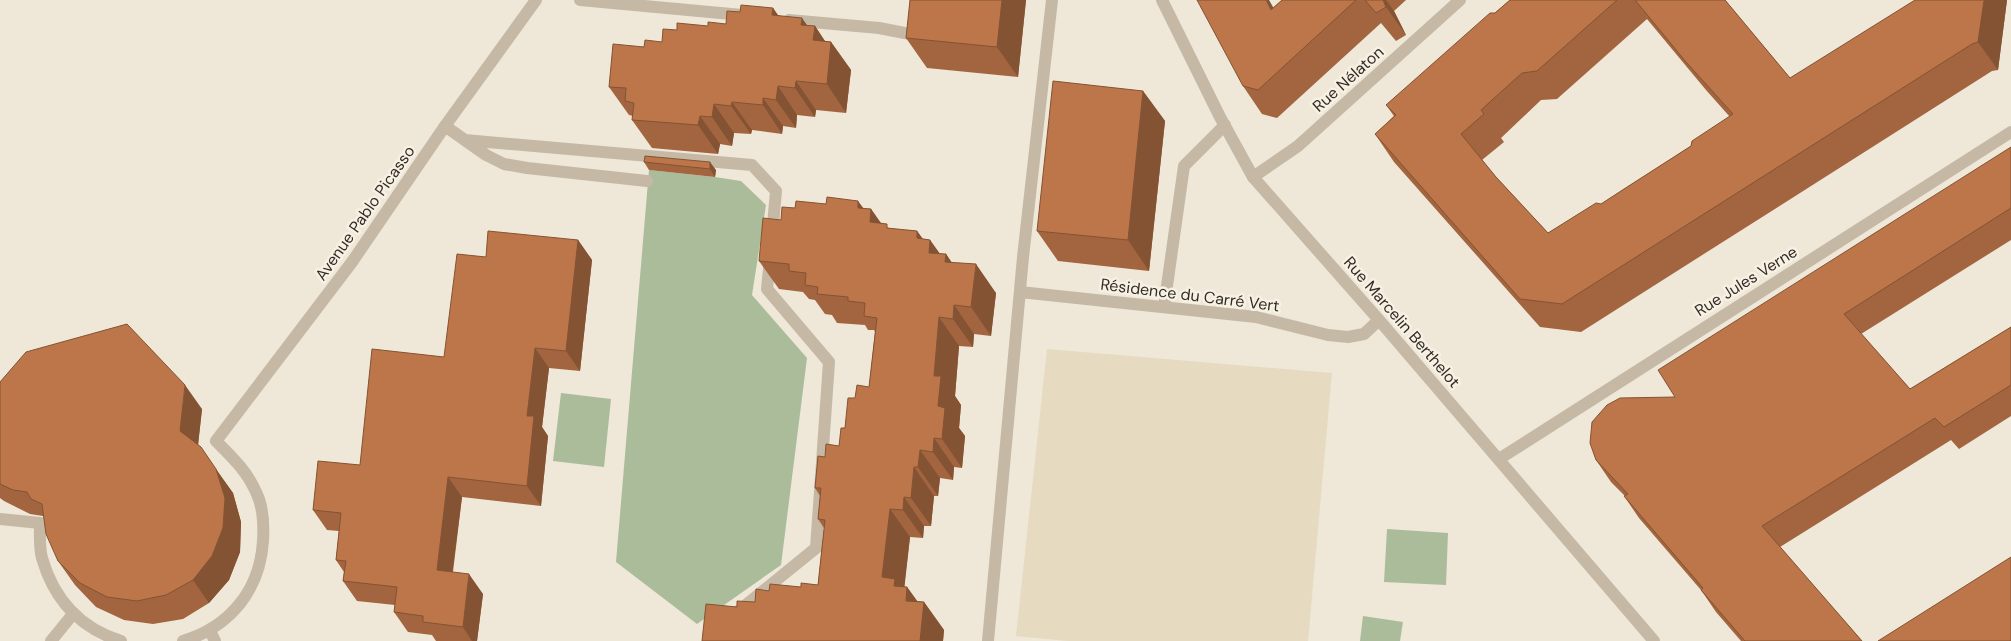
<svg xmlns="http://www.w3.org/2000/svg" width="2011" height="641" viewBox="0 0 2011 641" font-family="'DM Sans',sans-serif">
<rect width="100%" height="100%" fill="#efe7d8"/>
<path fill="#abbc9a" d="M 649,170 L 715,177 L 741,181 L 766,205 L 752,295 L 807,358 L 781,565 L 697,624 L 616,562 Z
M 561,393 L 611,399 L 604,467 L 553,461 Z
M 1387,529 L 1448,533 L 1446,585 L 1384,582 Z
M 1363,616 L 1403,622 L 1400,641 L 1360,641 Z"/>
<path fill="#e6dbc0" d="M 1047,349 L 1332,373 L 1308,641 L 1067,641 L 1016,636 Z"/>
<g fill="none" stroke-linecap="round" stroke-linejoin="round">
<path stroke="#c5b9a6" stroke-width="12" d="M 580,0 L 742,15
M 789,20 L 879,28 L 915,35
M 445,126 L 486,155 L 504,164 L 527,168 L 647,181
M 465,140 L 752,165 L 776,191 L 772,236
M 1020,292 L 1256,317 L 1328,335 L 1348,337 L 1364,334 L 1379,320
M 1164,307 L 1184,166 L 1225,125
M 736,613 L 816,548 L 829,362 L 767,289 L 770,259
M 988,641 L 1023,257 L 1052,0"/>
<path stroke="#c5b9a6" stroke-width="12" d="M 1253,177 L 1298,146 L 1460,0
M 1499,459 L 2011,132
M 210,631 L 215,641"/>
<path stroke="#c5b9a6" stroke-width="12" d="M 1162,0 L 1220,117 L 1253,177 L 1379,320 L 1654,641
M 0,519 L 40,523 C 40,534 39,547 42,558 C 54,600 80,628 121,641
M 51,641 L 73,614
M 183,641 C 230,627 260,590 263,541 C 264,525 263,506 256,492 C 247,471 232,457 216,441 L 352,262 L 445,126 L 536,0"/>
</g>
<path fill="#a2653f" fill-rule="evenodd" d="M 910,0 L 1026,0 L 1018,77 L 927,68 L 906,38 Z
M 1282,0 L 1406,0 L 1394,11 L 1406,35 L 1396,41 L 1381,23 L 1277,118 L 1262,114 L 1243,86 L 1274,7 Z
M 1510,0 L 1725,0 L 1790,78 L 2007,0 L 1998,70 L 1992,71 L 1581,332 L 1540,327 L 1394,162 L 1375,134 L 1394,116 L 1386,105 ZM 1647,19 L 1706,90 L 1730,117 L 1691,146 L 1601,204 L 1548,233 L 1496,177 L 1482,160 L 1504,142 L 1501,138 L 1541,100 L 1557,99 Z
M 773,8 L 778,15 L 808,26 L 815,26 L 825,41 L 831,42 L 851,70 L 846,113 L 816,110 L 815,117 L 797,115 L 796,128 L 783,126 L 782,134 L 752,130 L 751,134 L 734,133 L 732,146 L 720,144 L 718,154 L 652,148 L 632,120 L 633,116 L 629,115 L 609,87 L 644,47 L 662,42 L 677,30 L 726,24 L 740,12 Z
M 1143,91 L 1165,121 L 1149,271 L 1058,261 L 1037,231 Z
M 2011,147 L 2011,240 L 1861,334 L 1910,389 L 2011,327 L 2011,416 L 1959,449 L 1951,440 L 1780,547 L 1862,641 L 1741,641 L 1716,612 L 1701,590 L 1639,518 L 1624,496 L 1625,496 L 1611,482 L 1596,460 L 1675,397 Z
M 645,156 L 716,170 L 715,177 L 649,170 L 644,162 Z
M 795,208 L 871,209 L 881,223 L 890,229 L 917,231 L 923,239 L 930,240 L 940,254 L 946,254 L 951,262 L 996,293 L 991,336 L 974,334 L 973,347 L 959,346 L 955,396 L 961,405 L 959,428 L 965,436 L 962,468 L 954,467 L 953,480 L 940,478 L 938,496 L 934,496 L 931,526 L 924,526 L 923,538 L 910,537 L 904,587 L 907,587 L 917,601 L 924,602 L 944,630 L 943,641 L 702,641 L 737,607 L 755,602 L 769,591 L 818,585 L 824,528 L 818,519 L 820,496 L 815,488 L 825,457 L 839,446 L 855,398 L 869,387 L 875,332 L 874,330 L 868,330 L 865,325 L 837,323 L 832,315 L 825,314 L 815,300 L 809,299 L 803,292 L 779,289 L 759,261 L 781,220 Z
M 578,240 L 592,260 L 580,371 L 549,368 L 542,427 L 548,436 L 541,506 L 462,497 L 453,572 L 483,594 L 477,641 L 436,641 L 432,635 L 408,632 L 394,612 L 395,605 L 357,601 L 343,581 L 344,572 L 336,560 L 339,531 L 327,530 L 313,510 L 360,465 L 444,357 L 486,257 Z
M 0,382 L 202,409 L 198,445 L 233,493 L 241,522 L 240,552 L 229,580 L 209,603 L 183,619 L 153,624 L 124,620 L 96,607 L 75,585 L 58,561 L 43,516 L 30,514 L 4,501 L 0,498 Z"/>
<path fill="#845333" d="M 1002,0 L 1026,0 L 1018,77 L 997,47 Z
M 1266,0 L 1269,0 L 1291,38 L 1271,10 Z
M 1383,0 L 1386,0 L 1394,11 L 1406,35 L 1386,7 Z
M 1984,0 L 2007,0 L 1998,70 L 1978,42 Z
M 773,8 L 792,37 L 772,15 Z
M 802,18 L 814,35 L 815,26 L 830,49 L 831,42 L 851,70 L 846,113 L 827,84 L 801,25 Z
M 796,81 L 816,110 L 815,117 L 795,88 Z
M 778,86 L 797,115 L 796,128 L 776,100 Z
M 1143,91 L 1165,121 L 1149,271 L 1128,240 Z
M 763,98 L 783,126 L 782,134 L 763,105 Z
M 732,102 L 752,130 L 751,134 L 731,106 Z
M 714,104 L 734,133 L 732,146 L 712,117 Z
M 700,116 L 720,144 L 718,154 L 698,125 Z
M 710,162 L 716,170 L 715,177 L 710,169 Z
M 858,201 L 870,217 L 871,209 L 891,238 L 890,251 L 858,208 Z
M 917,231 L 929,248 L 930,240 L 950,268 L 937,267 L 917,238 Z
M 578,240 L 592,260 L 580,371 L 566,351 Z
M 946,254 L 966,283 L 945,262 Z
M 976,264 L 996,293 L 991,336 L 971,307 Z
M 954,305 L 974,334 L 973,347 L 953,319 Z
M 939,317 L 959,346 L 955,396 L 961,405 L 959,428 L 965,436 L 962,468 L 942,439 L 934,376 Z
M 535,348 L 549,368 L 542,427 L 548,436 L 541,506 L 527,486 L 527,416 Z
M 185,385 L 202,409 L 197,454 L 180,431 Z
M 934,438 L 954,467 L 953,480 L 933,452 Z
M 920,450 L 940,478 L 938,496 L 918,467 Z
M 914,467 L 934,496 L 931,526 L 911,498 Z
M 216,469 L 233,493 L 241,522 L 240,552 L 229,580 L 209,603 L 193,580 Z
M 448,477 L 462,497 L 450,590 L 437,570 Z
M 904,497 L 924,526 L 923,538 L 903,510 Z
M 890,509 L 910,537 L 904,591 L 907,587 L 923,609 L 924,602 L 944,630 L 943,641 L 920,641 L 882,577 Z
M 469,574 L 483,594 L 477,641 L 472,641 L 463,627 Z"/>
<path fill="#bc7649" stroke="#845333" d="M 910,0 L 1002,0 L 997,47 L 906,38 Z
M 1197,0 L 1266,0 L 1271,10 L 1282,0 L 1356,0 L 1258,90 L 1243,86 Z
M 1365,0 L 1383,0 L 1386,7 L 1376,13 Z
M 1510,0 L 1617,0 L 1537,71 L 1522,73 L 1481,110 L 1484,114 L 1461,134 L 1496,177 L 1548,233 L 1596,203 L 1601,204 L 1624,189 L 1691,146 L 1692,141 L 1733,114 L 1686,62 L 1635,0 L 1725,0 L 1790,78 L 1915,0 L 1984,0 L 1978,42 L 1972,44 L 1562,304 L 1520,299 L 1375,134 L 1396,115 L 1386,105 L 1490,13 L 1495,13 Z
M 741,5 L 773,8 L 772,15 L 802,18 L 801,25 L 815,26 L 813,40 L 831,42 L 827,84 L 796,81 L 795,88 L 778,86 L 776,100 L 763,98 L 763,105 L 732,102 L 731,106 L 714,104 L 712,117 L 700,116 L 698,125 L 632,120 L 634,103 L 625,101 L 626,88 L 609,87 L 613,44 L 644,47 L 645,40 L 662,42 L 663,29 L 677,30 L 677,23 L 708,26 L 708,22 L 726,24 L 727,11 L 740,12 Z
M 1053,81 L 1143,91 L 1128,240 L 1037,231 Z
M 2011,147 L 2011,208 L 1844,314 L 1910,389 L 2011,327 L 2011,385 L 1944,427 L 1935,418 L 1762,526 L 1862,641 L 1745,641 L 1701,590 L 1703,588 L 1624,496 L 1628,494 L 1596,460 L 1590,443 L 1592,422 L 1607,405 L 1620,398 L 1675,397 L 1658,370 Z
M 645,156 L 710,162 L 710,169 L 644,162 Z
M 827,197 L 858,201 L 858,208 L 871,209 L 870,222 L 887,224 L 887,228 L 917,231 L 917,238 L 930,240 L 929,253 L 946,254 L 945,262 L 976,264 L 971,307 L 954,305 L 953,319 L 939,317 L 934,376 L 941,376 L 938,406 L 945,408 L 942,439 L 934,438 L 933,452 L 920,450 L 918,467 L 914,467 L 911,498 L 904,497 L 903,510 L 890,509 L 882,577 L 895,579 L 894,586 L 907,587 L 906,601 L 924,602 L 920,641 L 702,641 L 706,604 L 737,607 L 737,601 L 755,602 L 756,589 L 769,591 L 770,584 L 801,587 L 801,583 L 818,585 L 825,520 L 818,519 L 821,488 L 815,488 L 818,456 L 825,457 L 826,444 L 839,446 L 841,428 L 845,428 L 848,398 L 855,398 L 857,385 L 869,387 L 877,318 L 864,316 L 865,303 L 848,301 L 848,297 L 817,294 L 818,287 L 805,285 L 806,273 L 789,271 L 789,264 L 759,261 L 763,218 L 781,220 L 782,207 L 795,208 L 796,201 L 826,204 Z
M 488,231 L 578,240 L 566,351 L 535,348 L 527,416 L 534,416 L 527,486 L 448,477 L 437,570 L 469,574 L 463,627 L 423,622 L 423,616 L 394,612 L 397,587 L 343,581 L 346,561 L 336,560 L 341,513 L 313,510 L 318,461 L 360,465 L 372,349 L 444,357 L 457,254 L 486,257 Z
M 127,324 L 185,385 L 180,431 L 201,447 L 216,469 L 225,498 L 223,528 L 212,556 L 193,580 L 166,595 L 137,601 L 107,597 L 80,583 L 58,561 L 46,534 L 42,504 L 31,499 L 27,492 L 13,490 L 0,484 L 0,382 L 26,352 Z
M 2011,557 L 2011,641 L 1878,641 Z"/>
<g text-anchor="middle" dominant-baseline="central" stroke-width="5" stroke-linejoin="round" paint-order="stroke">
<g font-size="16" fill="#322c26" stroke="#f7f1e4">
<text transform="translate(1348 79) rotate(-42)">Rue Nélaton</text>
<text transform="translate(365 213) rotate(-55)">Avenue Pablo Picasso</text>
<text transform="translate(1746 281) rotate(-32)">Rue Jules Verne</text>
<text transform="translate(1190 295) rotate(7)">Résidence du Carré Vert</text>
<text transform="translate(1402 322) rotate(49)">Rue Marcelin Berthelot</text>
</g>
</g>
</svg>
